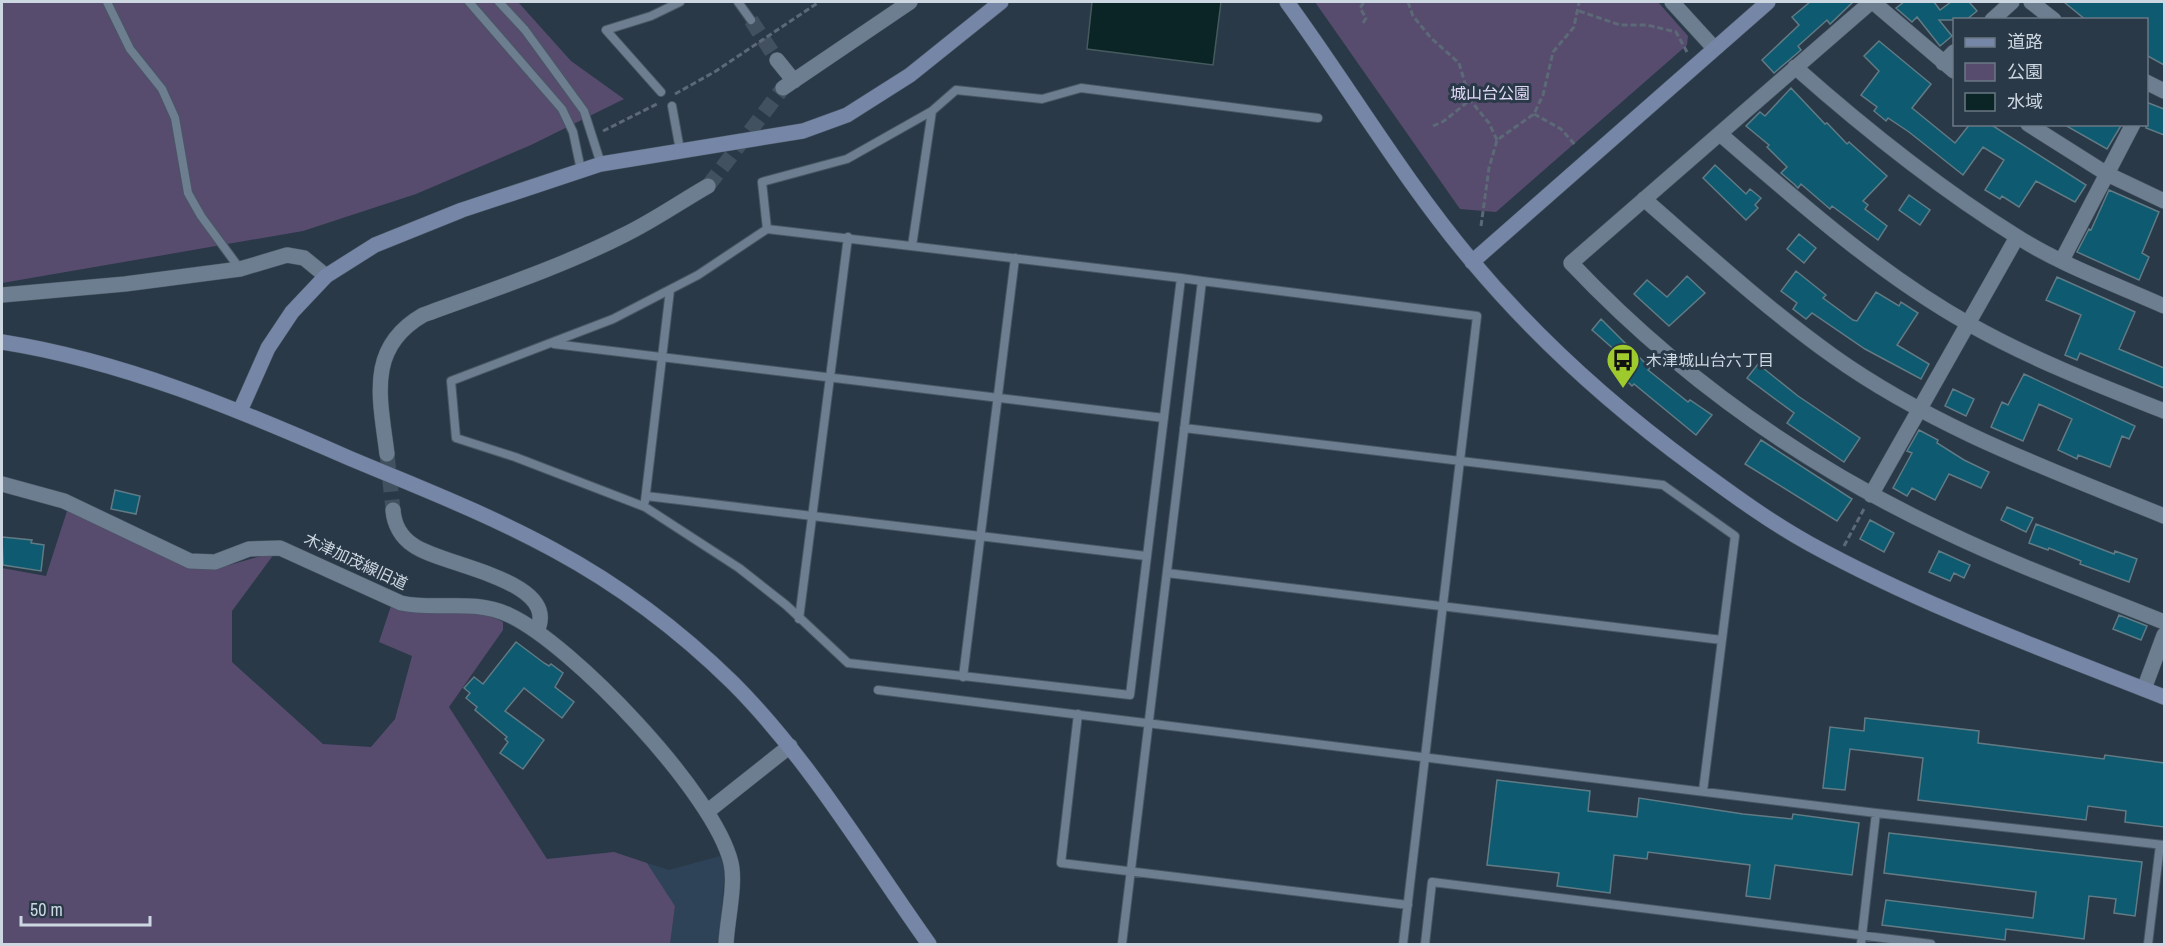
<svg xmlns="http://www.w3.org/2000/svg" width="2166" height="946" viewBox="0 0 2166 946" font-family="'Archivo Narrow','Noto Sans JP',sans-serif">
<rect width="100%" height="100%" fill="#2a3948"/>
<path fill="#2e4357" d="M 720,856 L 725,868 L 719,944 L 670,944 L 675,906 L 647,863 L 669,870 Z"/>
<path fill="#574c6e" d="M 2,2 L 518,2 L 571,61 L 624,99 L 531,145 L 416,194 L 303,231 L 2,283 Z
M 1315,2 L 1658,2 L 1688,36 L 1687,45 L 1496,212 L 1460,209 Z
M 68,508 L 186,565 C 220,575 241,558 274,554 L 232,611 L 232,662 L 323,744 L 371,747 L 395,719 L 412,656 L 379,642 L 391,606 C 431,621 467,602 503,622 L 503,630 L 449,707 L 547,859 L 614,852 L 647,863 L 675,906 L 670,944 L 2,944 L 2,568 L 46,576 Z"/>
<path fill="#0b2425" stroke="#455a5d" stroke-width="1.5" d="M 1092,2 L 1221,2 L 1213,65 L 1087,49 Z"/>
<path fill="#0d5a71" stroke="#617b85" stroke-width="1.5" d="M 1810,2 L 1853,2 L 1830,24 L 1827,20 L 1798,46 L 1801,50 L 1774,73 L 1762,60 L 1799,25 L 1792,17 Z
M 1904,2 L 1934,2 L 1940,10 L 1951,2 L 1969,2 L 1977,11 L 1966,20 L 1939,20 L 1952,36 L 1940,46 L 1917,17 L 1912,22 L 1896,8 Z
M 2064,2 L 2164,2 L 2164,65 L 2146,55 L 2146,20 L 2086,20 Z
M 1879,41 L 1931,84 L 1912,108 L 1955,143 L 1970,124 L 1990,124 L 2086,185 L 2075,202 L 2036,181 L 2019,207 L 2002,196 L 2000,199 L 1985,190 L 2004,160 L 1983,147 L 1963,175 L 1909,132 L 1888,118 L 1886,121 L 1874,111 L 1877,107 L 1861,95 L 1879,71 L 1864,56 Z
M 1791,88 L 1825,124 L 1827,123 L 1847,144 L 1849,142 L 1887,176 L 1863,201 L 1868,205 L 1865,209 L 1887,226 L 1878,240 L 1832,206 L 1830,209 L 1801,184 L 1798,188 L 1794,184 L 1781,173 L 1787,167 L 1767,147 L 1769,145 L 1746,126 L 1760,112 L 1765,116 Z
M 2146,102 L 2164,109 L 2164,135 L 2146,128 Z
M 2063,124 L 2122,124 L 2107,149 Z
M 1715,165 L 1746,194 L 1750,189 L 1761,198 L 1755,205 L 1758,208 L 1746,220 L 1703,178 Z
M 2109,190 L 2159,212 L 2142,253 L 2149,257 L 2139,280 L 2077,252 L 2089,229 L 2091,230 Z
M 1909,195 L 1930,210 L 1920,225 L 1899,210 Z
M 1799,234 L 1816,248 L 1804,263 L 1787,249 Z
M 1796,271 L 1826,295 L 1823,298 L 1853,320 L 1857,321 L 1876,292 L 1899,306 L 1901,302 L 1918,313 L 1897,345 L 1929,364 L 1921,379 L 1865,349 L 1812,313 L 1806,319 L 1793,309 L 1797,303 L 1781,291 Z
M 1687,276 L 1705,293 L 1669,326 L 1634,294 L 1647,280 L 1667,297 Z
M 2057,277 L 2135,312 L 2119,349 L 2164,368 L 2164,388 L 2080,353 L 2077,360 L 2065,355 L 2081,315 L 2046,300 Z
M 1601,319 L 1650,368 L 1648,370 L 1688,402 L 1690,400 L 1712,415 L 1696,435 L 1634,384 L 1632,386 L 1608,362 L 1617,352 L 1592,330 Z
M 1758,364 L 1798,396 L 1860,438 L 1844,462 L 1787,423 L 1794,413 L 1747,378 Z
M 2024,374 L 2135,426 L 2129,439 L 2122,436 L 2110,467 L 2078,455 L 2077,459 L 2058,450 L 2072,419 L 2039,404 L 2023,441 L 1991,427 L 2002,402 L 2008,405 Z
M 1953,389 L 1974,399 L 1966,416 L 1945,406 Z
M 1919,430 L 1938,440 L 1937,443 L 1964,460 L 1989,472 L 1981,488 L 1949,474 L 1935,500 L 1912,488 L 1907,496 L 1893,488 L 1912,453 L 1907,451 Z
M 1761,440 L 1852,499 L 1837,521 L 1745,464 Z
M 115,490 L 140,496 L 136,514 L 111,509 Z
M 2007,507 L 2033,518 L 2026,532 L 2001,520 Z
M 1870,520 L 1894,533 L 1884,552 L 1860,539 Z
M 2036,524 L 2114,554 L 2115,551 L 2137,559 L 2129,582 L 2080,564 L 2081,561 L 2049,548 L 2048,550 L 2029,543 Z
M 2,537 L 32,540 L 31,543 L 44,545 L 41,571 L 3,565 Z
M 1939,551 L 1970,565 L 1964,578 L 1954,573 L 1950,581 L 1929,572 Z
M 2119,615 L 2147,626 L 2141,640 L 2113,629 Z
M 516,642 L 544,663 L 549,666 L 551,664 L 563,673 L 555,687 L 574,702 L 562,718 L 524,688 L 505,711 L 544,740 L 523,769 L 500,753 L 508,742 L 505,739 L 507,737 L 475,710 L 477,707 L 466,698 L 470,693 L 464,688 L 474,677 L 483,684 Z
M 1865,718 L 1979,731 L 1978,743 L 2104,759 L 2105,755 L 2164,763 L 2164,827 L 2125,822 L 2126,811 L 2088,806 L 2086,820 L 1918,800 L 1923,758 L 1883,753 L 1850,749 L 1845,790 L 1823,788 L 1830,727 L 1864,731 Z
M 1497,780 L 1590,791 L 1588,811 L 1637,817 L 1639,798 L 1743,814 L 1792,819 L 1793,814 L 1859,823 L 1852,875 L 1775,865 L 1770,899 L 1746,896 L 1750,865 L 1648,852 L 1647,859 L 1614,855 L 1610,893 L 1557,886 L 1559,873 L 1487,865 Z
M 1889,833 L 2142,862 L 2135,916 L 2114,913 L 2116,899 L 2089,896 L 2084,939 L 2006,929 L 2005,940 L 1882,925 L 1886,900 L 2033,918 L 2036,892 L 1884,873 Z"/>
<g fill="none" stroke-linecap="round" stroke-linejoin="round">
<path stroke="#42515f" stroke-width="15" stroke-dasharray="15 8" stroke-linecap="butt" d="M 751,20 L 777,60
M 708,186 L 783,88
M 387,454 L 393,510"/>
<defs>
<path id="lane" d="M 107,2 L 130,49 L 162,89 L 175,118 L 188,193 L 201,216 L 240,269
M 469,2 L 562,109 L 573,132 L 581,170
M 499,2 L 525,30 L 584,111 L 601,164
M 738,2 L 751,20
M 661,92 L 606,30 L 651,16 L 680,2
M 672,106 L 680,150
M 932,111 L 956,90 L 1042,99 L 1081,88 L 1318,118
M 767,229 L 762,182 L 847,159 L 932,111 L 912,246
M 1181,278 L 1130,695 L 848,663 L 786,605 L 739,568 L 645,507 L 515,457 L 456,438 L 451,381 L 613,319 L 698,275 L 767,229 L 1181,278 L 1202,281 L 1477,316 L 1403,944
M 554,344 L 1164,418
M 1184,428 L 1663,485 L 1735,536 L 1703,791
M 646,496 L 1146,556
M 645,501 L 670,290
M 1167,573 L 1722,640
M 799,619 L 848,237
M 963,677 L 1015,258
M 878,690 L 1876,813 L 2164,845
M 1078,714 L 1061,863 L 1408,905
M 1122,944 L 1202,281
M 1425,944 L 1432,882 L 1931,944
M 1861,944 L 1876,813
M 2148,944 L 2160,845"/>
<path id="street" d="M 1672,2 L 1714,48
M 1871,2 L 1571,263 C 1678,376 1805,466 1946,532 C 2017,566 2092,593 2164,622
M 1873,2 L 1954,71
M 2031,2 L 2054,20
M 1992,20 L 2012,2
M 777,60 L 794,81
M 1943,63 L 1954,52
M 1795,67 C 1865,129 1937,187 2016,236 C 2061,265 2115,284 2164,306
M 2146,82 L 2164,91
M 783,88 L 910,2
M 2028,124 L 2107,174 L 2164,201
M 1720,134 C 1798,201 1878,273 1969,324 C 2031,359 2098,385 2164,411
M 1644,199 C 1706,253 1767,309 1833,356 C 1934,428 2051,470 2164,516
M 2062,260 L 2133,124
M 2,295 L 125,284 L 240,269 L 287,255 L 304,258 L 326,276
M 387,454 C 380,398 366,348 423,315 C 491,290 559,268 624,235 C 653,221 680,202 708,186
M 2,484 L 64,501 L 190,561 L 215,562 L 249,549 L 280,548 L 401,603 C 437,611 473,598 509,615 C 572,644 715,794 731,863 C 736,884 727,921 726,944
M 1871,495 L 2017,237
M 393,510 C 394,524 401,537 413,545 C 441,566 561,579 537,631
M 2144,689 L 2164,635
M 708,811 L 790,746"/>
<path id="secondary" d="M 1287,2 C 1349,87 1403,179 1471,260 C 1537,339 1613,407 1695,467 C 1732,494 1770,522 1810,544 C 1923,606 2045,650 2164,697
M 1472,262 L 1768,2
M 2,342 C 123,361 237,409 349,458 C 418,487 488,514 554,550 C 619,585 680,631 733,683 C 809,759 867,857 929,944
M 240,411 L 268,348 L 292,312 L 326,276 L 375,245 L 462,210 L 601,164 L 803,131 L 847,115 L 910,75 L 1001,2"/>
</defs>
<use href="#lane" stroke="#495764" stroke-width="10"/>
<use href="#street" stroke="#495764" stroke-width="16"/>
<use href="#secondary" stroke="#495764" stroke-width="16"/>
<path stroke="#5c6977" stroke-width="3" stroke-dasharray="6 3" stroke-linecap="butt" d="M 1408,2 L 1413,16 L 1431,38 L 1459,63 L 1470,100 L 1489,123 L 1497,140
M 1579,11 L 1620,25 L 1647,25 L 1676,32 L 1687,52
M 1363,23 L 1366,18 L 1360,8 L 1364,2
M 675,94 L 716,71 L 819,2
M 1534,114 L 1561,129 L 1576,146
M 1433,126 L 1444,121 L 1470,100
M 603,131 L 659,103
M 1481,226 L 1489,168 L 1497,140 L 1534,114 L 1543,95 L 1553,52 L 1574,27 L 1579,2
M 1844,546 L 1865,507"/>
<use href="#lane" stroke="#6d7e90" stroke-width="8"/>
<use href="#street" stroke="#6d7e90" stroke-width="15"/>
<use href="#secondary" stroke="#7686a6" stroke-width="15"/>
</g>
<defs>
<symbol id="bus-pin" viewBox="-11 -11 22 30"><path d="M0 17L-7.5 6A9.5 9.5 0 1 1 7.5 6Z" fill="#9fca2d" stroke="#2a3948"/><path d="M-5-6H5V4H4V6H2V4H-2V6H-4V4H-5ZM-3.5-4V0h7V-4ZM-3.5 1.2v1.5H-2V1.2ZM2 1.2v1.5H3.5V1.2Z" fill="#111"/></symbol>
</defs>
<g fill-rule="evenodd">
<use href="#bus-pin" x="1604" y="341" width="38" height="52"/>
</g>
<g text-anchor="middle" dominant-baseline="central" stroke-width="6" stroke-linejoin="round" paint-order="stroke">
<g font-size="16" fill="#e1d8f7" stroke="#2a3948">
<text x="1490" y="93">城山台公園</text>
</g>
<g font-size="16" fill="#cdd7e1" stroke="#2a3948" text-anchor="start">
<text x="1646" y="360">木津城山台六丁目</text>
</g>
<g font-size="16" fill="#cdd7e1" stroke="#2a3948">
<text transform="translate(356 561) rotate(25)">木津加茂線旧道</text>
</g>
</g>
<rect width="2166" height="946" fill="none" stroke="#cdd7e1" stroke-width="6"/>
<rect x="1953" y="18" width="195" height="108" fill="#2a3948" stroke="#6b7885" stroke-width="1.5"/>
<rect x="1965" y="38" width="30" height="9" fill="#7686a6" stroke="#6b7885" stroke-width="1.5"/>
<text x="2007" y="48" font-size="18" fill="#cdd7e1">道路</text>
<rect x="1965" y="63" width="30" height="18" fill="#574c6e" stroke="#6b7885" stroke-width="1.5"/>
<text x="2007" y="78" font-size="18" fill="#cdd7e1">公園</text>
<rect x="1965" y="93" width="30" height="18" fill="#0b2425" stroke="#6b7885" stroke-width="1.5"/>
<text x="2007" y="108" font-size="18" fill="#cdd7e1">水域</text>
<path d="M21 916v9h129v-9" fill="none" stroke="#cdd7e1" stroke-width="3"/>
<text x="30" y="916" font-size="18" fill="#cdd7e1" stroke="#2a3948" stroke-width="4.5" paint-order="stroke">50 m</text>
</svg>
